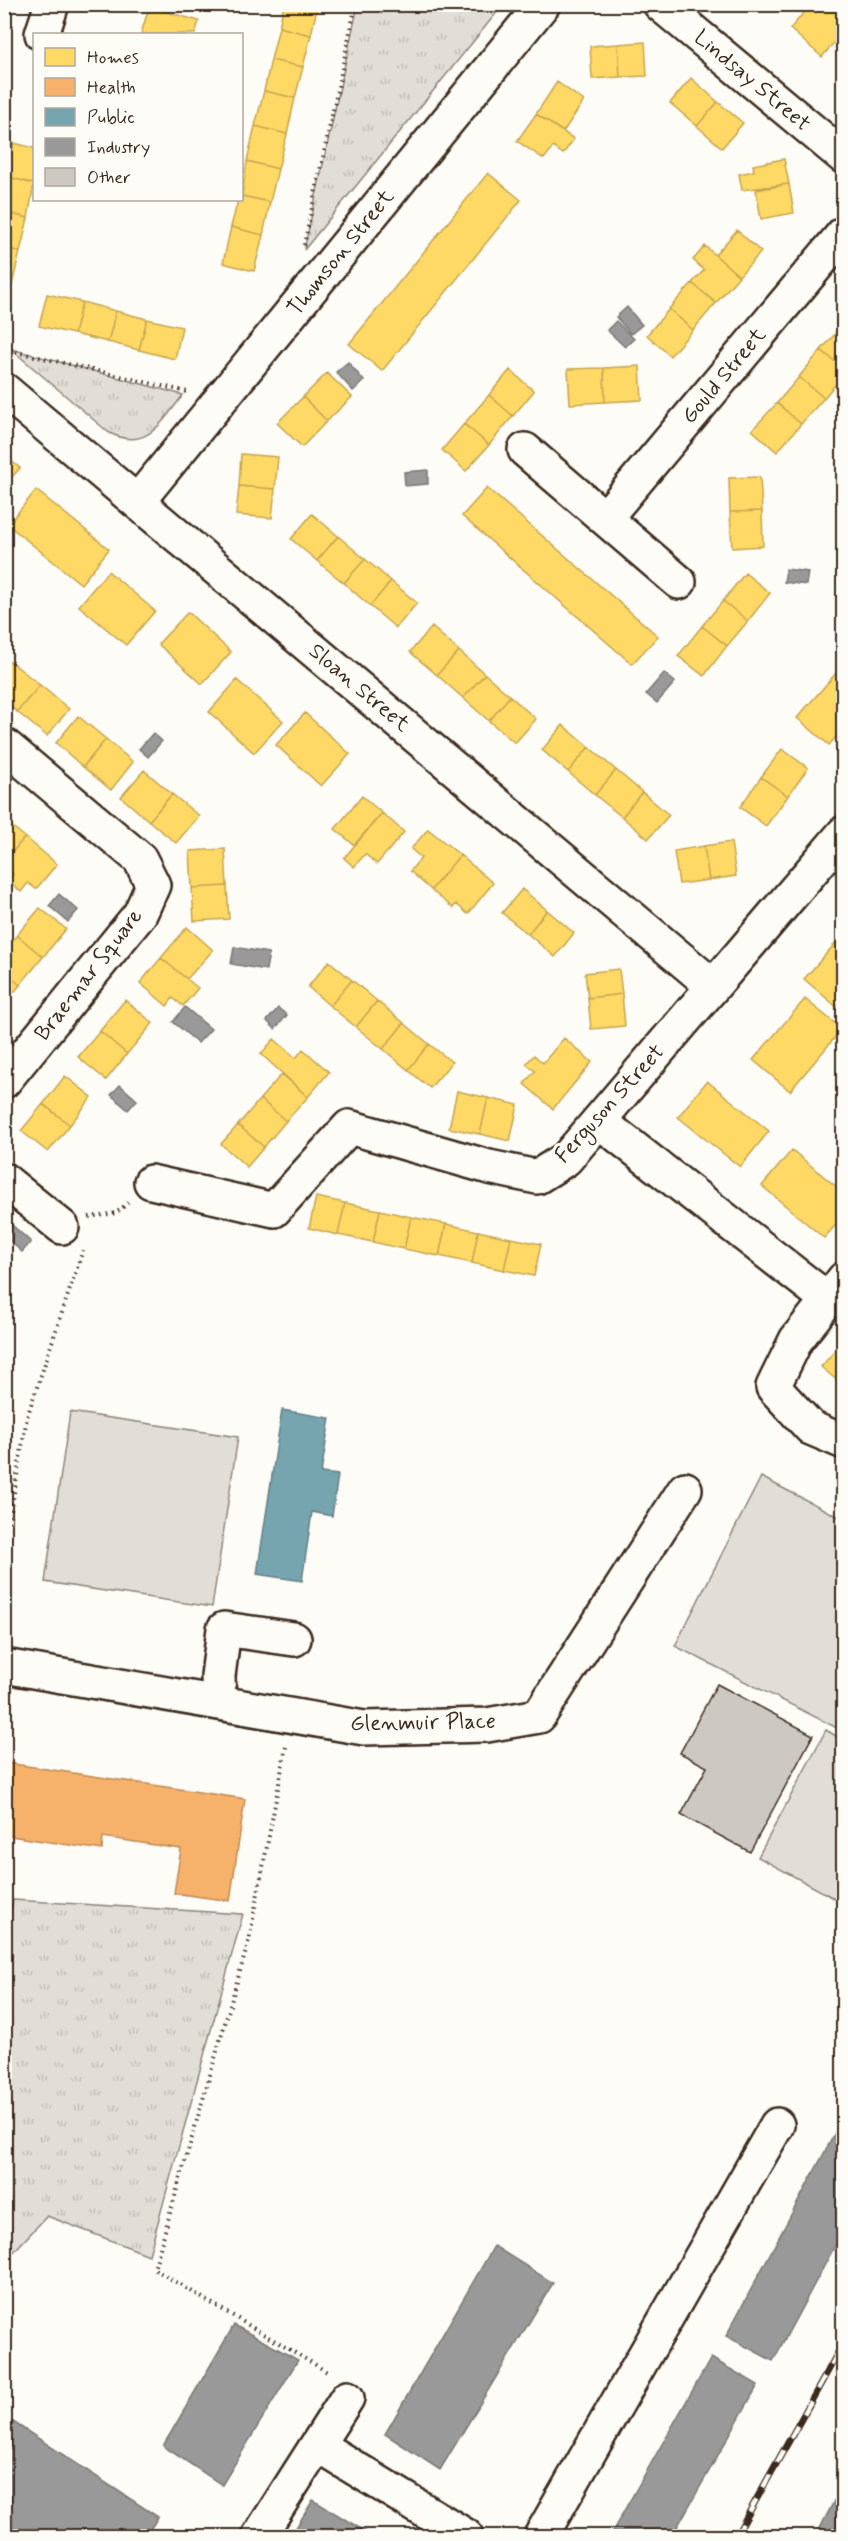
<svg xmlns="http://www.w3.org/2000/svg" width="848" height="2541" viewBox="0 0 848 2541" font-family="Mynerve,sans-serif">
<defs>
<pattern id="grass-tufts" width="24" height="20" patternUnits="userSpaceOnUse" patternTransform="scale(1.5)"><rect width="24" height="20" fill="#e1ded7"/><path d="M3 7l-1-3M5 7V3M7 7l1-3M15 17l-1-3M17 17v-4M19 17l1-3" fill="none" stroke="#c2bfb8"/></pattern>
</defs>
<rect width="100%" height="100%" fill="#fdfcf7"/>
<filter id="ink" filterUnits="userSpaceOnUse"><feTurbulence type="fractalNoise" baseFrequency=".0167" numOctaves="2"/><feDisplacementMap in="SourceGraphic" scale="12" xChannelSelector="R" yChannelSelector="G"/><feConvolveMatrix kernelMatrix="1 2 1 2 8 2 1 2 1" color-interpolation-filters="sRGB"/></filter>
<g filter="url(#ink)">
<path fill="url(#grass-tufts)" stroke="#8e847a" stroke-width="1.5" d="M 469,5 L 498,11 L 304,250 L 358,5 Z
M 11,349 L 183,395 C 162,422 146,453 108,432 Z
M 13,1900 L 243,1914 L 149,2255 L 47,2216 L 5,2261 L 4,1949 Z"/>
<path fill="#e1ded7" stroke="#8e847a" stroke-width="1.5" d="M 70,1412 L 238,1437 L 212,1607 L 45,1582 Z
M 761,1477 L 843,1519 L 843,1731 L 675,1646 Z
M 826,1730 L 843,1740 L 843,1903 L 758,1857 Z"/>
<path fill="#ffd966" stroke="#c4a450" stroke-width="1.5" d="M 284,4 L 318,4 L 311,35 L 279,27 Z
M 811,4 L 844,4 L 844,31 L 822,57 L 790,29 Z
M 149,7 L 199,21 L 195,34 L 141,34 Z
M 279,27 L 311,35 L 303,67 L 271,60 Z
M 645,42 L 647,76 L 620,77 L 618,44 Z
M 618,44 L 620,77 L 592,79 L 590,46 Z
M 271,60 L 303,67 L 295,98 L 264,91 Z
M 691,78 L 718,102 L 697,126 L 670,103 Z
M 557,82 L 584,101 L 563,132 L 536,114 Z
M 264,91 L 295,98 L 287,134 L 255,126 Z
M 718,102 L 743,123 L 722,148 L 697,126 Z
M 536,114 L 574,139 L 563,154 L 553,147 L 544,159 L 517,141 Z
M 255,126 L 287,134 L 278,169 L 247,161 Z
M 14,143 L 34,148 L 34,184 L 5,176 Z
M 784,159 L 789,184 L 742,190 L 739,174 L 754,171 L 753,165 Z
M 247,161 L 278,169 L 270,202 L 242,196 Z
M 488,173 L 521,200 L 382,371 L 349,344 Z
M 5,176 L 34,184 L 28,218 L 4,212 Z
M 789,184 L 794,213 L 761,219 L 756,190 Z
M 242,196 L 270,202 L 263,235 L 231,227 L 238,200 L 242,200 Z
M 4,212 L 28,218 L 20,252 L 4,248 Z
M 231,227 L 263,235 L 254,271 L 223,263 Z
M 737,230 L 761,252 L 739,276 L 715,255 Z
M 705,246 L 739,276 L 716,303 L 692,283 L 704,270 L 693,260 Z
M 4,248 L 20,252 L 12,285 L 4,284 Z
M 692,283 L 716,303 L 693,330 L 669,309 Z
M 47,294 L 82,302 L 74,334 L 39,326 Z
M 82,302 L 116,311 L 108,342 L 74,334 Z
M 669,309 L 693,330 L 670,356 L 647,335 Z
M 116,311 L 147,319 L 139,350 L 108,342 Z
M 147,319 L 182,327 L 175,359 L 139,350 Z
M 842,326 L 844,327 L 844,369 L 821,350 Z
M 821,350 L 844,369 L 844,374 L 824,398 L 799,377 Z
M 640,366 L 642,400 L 605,402 L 604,368 Z
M 604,368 L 605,402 L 570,404 L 568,369 Z
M 510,370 L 534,391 L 513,416 L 489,395 Z
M 327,373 L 352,397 L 327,421 L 303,397 Z
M 799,377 L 824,398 L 801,424 L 777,403 Z
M 489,395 L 513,416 L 489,445 L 464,424 Z
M 303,397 L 327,421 L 302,447 L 277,423 Z
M 777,403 L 801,424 L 777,452 L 752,430 Z
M 464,424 L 489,445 L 466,471 L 442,450 Z
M 241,454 L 278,457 L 275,489 L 239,486 Z
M 4,455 L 20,468 L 4,486 Z
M 760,477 L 762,511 L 730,512 L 729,478 Z
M 239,486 L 275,489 L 272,518 L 236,515 Z
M 487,488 L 658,636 L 632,664 L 462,516 Z
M 36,490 L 109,549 L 81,584 L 8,525 Z
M 762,511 L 763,546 L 732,548 L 730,512 Z
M 312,514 L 338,536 L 317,561 L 291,539 Z
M 338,536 L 365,559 L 344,583 L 317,561 Z
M 365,559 L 391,581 L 370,606 L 344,583 Z
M 108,571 L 155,611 L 126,645 L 79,606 Z
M 745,573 L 770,593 L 748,621 L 723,601 Z
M 391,581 L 417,603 L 396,628 L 370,606 Z
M 723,601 L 748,621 L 727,646 L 702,626 Z
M 188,612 L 231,652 L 202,684 L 158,644 Z
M 702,626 L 727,646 L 704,676 L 678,656 Z
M 432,627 L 459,651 L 437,675 L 410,652 Z
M 459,651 L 485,674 L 463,698 L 437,675 Z
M 10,661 L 40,685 L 17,712 L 4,701 L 4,668 Z
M 844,664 L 844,728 L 829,745 L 797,718 Z
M 485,674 L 510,696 L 489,721 L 463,698 Z
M 237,680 L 283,721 L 254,753 L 209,712 Z
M 40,685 L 69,709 L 47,736 L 17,712 Z
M 510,696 L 536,719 L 515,743 L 489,721 Z
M 305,713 L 350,754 L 321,786 L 276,745 Z
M 78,716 L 106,739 L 83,767 L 56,743 Z
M 563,725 L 589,747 L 568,772 L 542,750 Z
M 106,739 L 133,762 L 111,790 L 83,767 Z
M 589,747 L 616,770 L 595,795 L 568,772 Z
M 782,749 L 808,768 L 788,796 L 761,777 Z
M 144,770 L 172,794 L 149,821 L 121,797 Z
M 616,770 L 642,792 L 622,817 L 595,795 Z
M 761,777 L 788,796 L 766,826 L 740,807 Z
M 642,792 L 669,815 L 648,839 L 622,817 Z
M 172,794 L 199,816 L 176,843 L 149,821 Z
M 362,796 L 382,813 L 354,845 L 335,829 Z
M 382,813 L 404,832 L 377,864 L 365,854 L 354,867 L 344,858 Z
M 4,820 L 25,837 L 4,862 Z
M 428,829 L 460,855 L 431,890 L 410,871 L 421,858 L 411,849 Z
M 25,837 L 57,864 L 36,889 L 28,883 L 21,892 L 7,880 L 13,874 L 4,867 L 4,862 Z
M 731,842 L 736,876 L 709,880 L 704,846 Z
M 704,846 L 709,880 L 679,884 L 674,851 Z
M 225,849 L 227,886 L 192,888 L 190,851 Z
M 460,855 L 493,883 L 468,914 L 456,904 L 453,908 L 431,890 Z
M 227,886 L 229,919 L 194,921 L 192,888 Z
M 522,889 L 547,910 L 528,934 L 502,913 Z
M 40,908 L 66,929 L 43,957 L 17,935 Z
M 547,910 L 574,933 L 555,957 L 528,934 Z
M 187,927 L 213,950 L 187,979 L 161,958 Z
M 17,935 L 43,957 L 20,985 L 4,971 L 4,951 Z
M 842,936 L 844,1002 L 838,1008 L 804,979 Z
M 161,958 L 198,988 L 183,1006 L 173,998 L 167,1006 L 140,983 Z
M 329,961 L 352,980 L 330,1006 L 308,987 Z
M 619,969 L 622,994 L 588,998 L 585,973 Z
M 4,971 L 20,985 L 4,1004 Z
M 352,980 L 377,1001 L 356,1027 L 330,1006 Z
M 622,994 L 625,1026 L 591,1029 L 588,998 Z
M 805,999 L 842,1029 L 790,1091 L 753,1060 Z
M 125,1000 L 153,1023 L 127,1054 L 100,1031 Z
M 377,1001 L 404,1023 L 383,1049 L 356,1027 Z
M 404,1023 L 429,1044 L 408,1070 L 383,1049 Z
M 100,1031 L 127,1054 L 106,1080 L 78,1057 Z
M 564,1038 L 592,1062 L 553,1109 L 524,1084 L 535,1071 L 526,1064 L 534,1055 L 543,1063 Z
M 274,1039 L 296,1058 L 303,1049 L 329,1072 L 308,1097 L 261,1054 Z
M 429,1044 L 452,1062 L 430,1088 L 408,1070 Z
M 282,1074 L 308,1097 L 286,1121 L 260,1099 Z
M 65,1076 L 92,1097 L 70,1125 L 43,1104 Z
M 707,1081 L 769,1131 L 740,1167 L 678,1117 Z
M 457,1091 L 488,1098 L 480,1134 L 449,1128 Z
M 488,1098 L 518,1105 L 510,1141 L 480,1134 Z
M 260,1099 L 286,1121 L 264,1147 L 238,1125 Z
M 43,1104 L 70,1125 L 48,1152 L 21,1131 Z
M 238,1125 L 264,1147 L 247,1167 L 221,1144 Z
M 792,1150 L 844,1193 L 844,1216 L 824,1238 L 762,1186 Z
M 316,1197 L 345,1203 L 338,1235 L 309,1228 Z
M 345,1203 L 380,1210 L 373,1242 L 338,1235 Z
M 380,1210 L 411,1217 L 404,1249 L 373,1242 Z
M 411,1217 L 446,1224 L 439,1256 L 404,1249 Z
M 446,1224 L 478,1231 L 472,1263 L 439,1256 Z
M 478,1231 L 511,1238 L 504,1270 L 472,1263 Z
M 511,1238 L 541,1244 L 534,1276 L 504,1270 Z
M 844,1340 L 844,1386 L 821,1367 Z"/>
<path fill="#f6b26b" stroke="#be8954" stroke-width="1.5" d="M 7,1763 L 245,1799 L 230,1901 L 174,1893 L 181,1849 L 103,1837 L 102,1850 L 4,1835 L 4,1780 Z"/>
<path fill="#76a5af" stroke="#648084" stroke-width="1.5" d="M 282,1410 L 330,1418 L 321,1473 L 338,1475 L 332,1516 L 312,1512 L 302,1581 L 257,1574 Z"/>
<path fill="#999" stroke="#7d7874" stroke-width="1.5" d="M 627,307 L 642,325 L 631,334 L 616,317 Z
M 616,321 L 634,339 L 625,347 L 607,330 Z
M 348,362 L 364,381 L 353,391 L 336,372 Z
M 428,470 L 428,484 L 405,486 L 404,472 Z
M 786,569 L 808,572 L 806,585 L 784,582 Z
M 664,673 L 675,682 L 657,703 L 646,694 Z
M 153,733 L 162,741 L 148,757 L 139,749 Z
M 59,894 L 78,910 L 68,922 L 49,906 Z
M 234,947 L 269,953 L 266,970 L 231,964 Z
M 185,1007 L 211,1029 L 198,1043 L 173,1022 Z
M 278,1008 L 287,1015 L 275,1029 L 267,1021 Z
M 120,1085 L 137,1100 L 128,1110 L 111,1095 Z
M 11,1224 L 31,1242 L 22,1252 L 4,1236 L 4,1232 Z
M 844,2116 L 844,2229 L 773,2361 L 726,2336 Z
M 494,2246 L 553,2283 L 440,2470 L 385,2434 Z
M 234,2325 L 298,2360 L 222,2485 L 163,2446 Z
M 711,2358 L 758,2385 L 672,2536 L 619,2536 L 612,2532 Z
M 4,2416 L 158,2517 L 146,2536 L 4,2536 Z
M 313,2500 L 373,2536 L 291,2536 Z
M 834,2501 L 844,2505 L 844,2536 L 816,2536 Z"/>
<path fill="#cdc8c2" stroke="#3b2a1e" stroke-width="1.5" d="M 717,1684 L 813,1735 L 750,1852 L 681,1815 L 707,1767 L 680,1753 Z"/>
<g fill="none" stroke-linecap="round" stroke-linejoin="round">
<defs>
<path id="minor" d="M 660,4 L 844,157
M 42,34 L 52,4
M 4,390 L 713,986
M 525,450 L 679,582
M 137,502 L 543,4
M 605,518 L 844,233
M 4,745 L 140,859 L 153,885 L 140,914 L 4,1081
M 599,1121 L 827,1299
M 4,1180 L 62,1227
M 151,1182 L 274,1210 L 349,1127 L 489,1167 L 537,1177 L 566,1159 L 844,833
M 844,1279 L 796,1340 L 773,1387 L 811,1428 L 844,1442
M 4,1666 L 364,1728 L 487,1725 L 539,1716 L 685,1489
M 219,1703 L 218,1676 L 224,1629 L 294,1639
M 317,2445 L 466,2536
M 259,2536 L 347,2398
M 541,2536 L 777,2125"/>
</defs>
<use href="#minor" stroke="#3b2a1e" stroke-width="38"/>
<path stroke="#3b2a1e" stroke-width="4" stroke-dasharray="1.5 4.5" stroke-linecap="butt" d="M 474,4 L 499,10
M 304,245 L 356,4
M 4,349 L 188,392
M 89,1217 L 116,1213 L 128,1203
M 4,1552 L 27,1417 L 83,1250
M 286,1747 L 249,1940 L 154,2269 L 329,2373"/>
<use href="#minor" stroke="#fdfcf7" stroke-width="33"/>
<defs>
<path id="rail" d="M 736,2536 L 844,2342"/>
</defs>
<use href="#rail" stroke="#3b2a1e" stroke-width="7"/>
<use href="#rail" stroke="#fdfcf7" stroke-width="4.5" stroke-dasharray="14" stroke-linecap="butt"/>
</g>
</g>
<g text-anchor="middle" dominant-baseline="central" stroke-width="6" stroke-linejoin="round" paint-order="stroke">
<g font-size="22" fill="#3b2a1e" stroke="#fdfcf7">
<text transform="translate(752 81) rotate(40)">Lindsay Street</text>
<text transform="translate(341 253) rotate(-51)">Thomson Street</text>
<text transform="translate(724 376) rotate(-50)">Gould Street</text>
<text transform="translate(359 688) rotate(40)">Sloan Street</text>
<text transform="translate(89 975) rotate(-52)">Braemar Square</text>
<text transform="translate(610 1104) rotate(-48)">Ferguson Street</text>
<text transform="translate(423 1723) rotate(-1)">Glenmuir Place</text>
</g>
</g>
<rect width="848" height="2541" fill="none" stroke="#fdfcf7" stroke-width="24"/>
<rect x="12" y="12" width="824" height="2517" fill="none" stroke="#3b2a1e" stroke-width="2" filter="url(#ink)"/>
<rect x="33" y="33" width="210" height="168" fill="#fdfcf7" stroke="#afa8a0" stroke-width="1.5"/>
<rect x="45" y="48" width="30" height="18" fill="#ffd966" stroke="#afa8a0" stroke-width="1.5"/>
<text x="87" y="63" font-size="18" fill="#3b2a1e">Homes</text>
<rect x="45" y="78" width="30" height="18" fill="#f6b26b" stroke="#afa8a0" stroke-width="1.5"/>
<text x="87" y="93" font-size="18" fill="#3b2a1e">Health</text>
<rect x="45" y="108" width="30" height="18" fill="#76a5af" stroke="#afa8a0" stroke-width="1.5"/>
<text x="87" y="123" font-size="18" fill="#3b2a1e">Public</text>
<rect x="45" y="138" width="30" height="18" fill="#999999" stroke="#afa8a0" stroke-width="1.5"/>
<text x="87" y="153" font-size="18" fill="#3b2a1e">Industry</text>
<rect x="45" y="168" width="30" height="18" fill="#cdc8c2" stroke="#afa8a0" stroke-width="1.5"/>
<text x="87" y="183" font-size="18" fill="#3b2a1e">Other</text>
</svg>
